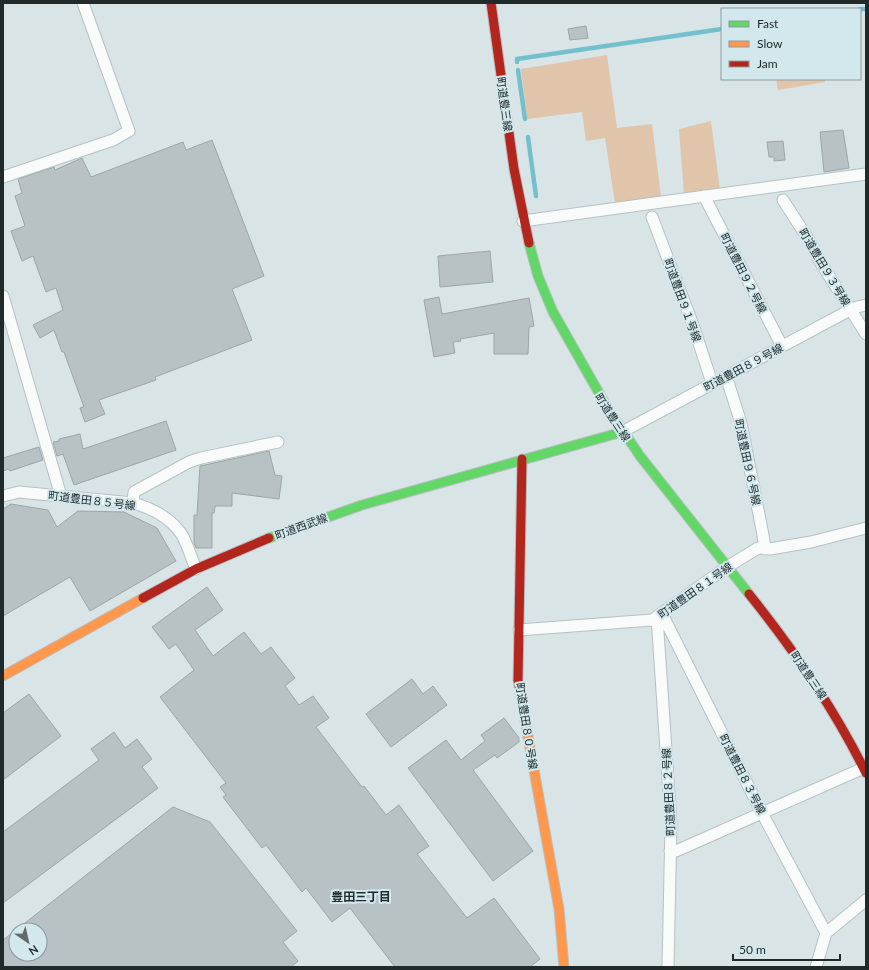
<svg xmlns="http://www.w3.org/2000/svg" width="869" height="970" viewBox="0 0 869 970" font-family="Lato,'Noto Sans JP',sans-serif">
<rect width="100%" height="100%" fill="#d8e4e6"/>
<path fill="#e0c5ab" d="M 607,55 L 617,128 L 652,124 L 661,197 L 615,203 L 605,138 L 586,141 L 582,112 L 527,119 L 521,69 Z
M 776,79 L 825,79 L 825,82 L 778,90 Z
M 711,121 L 720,190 L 684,194 L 679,129 Z"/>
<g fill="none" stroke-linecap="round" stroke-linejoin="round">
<path stroke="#73bfcb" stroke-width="4.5" d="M 860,9 L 866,9
M 517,62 L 517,59 L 722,29
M 518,70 L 525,119
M 528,137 L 536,196"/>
</g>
<path fill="#b8c1c3" stroke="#9ca5a7" d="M 586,26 L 588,38 L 570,40 L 568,29 Z
M 843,130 L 849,168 L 824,172 L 820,132 Z
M 212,140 L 264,276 L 232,289 L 252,340 L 155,377 L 156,380 L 99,400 L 105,414 L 85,422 L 80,408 L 84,407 L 64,352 L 62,352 L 54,330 L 40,338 L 33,325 L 63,310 L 56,288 L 46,292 L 33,256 L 22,261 L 11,231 L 25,226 L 15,196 L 22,193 L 18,179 L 54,167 L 55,170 L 82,158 L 91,177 L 183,142 L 186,150 Z
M 783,141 L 785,160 L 774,161 L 774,157 L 769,157 L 767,142 Z
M 490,251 L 493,282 L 440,287 L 438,256 Z
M 439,297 L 442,314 L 529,298 L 534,326 L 529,327 L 528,354 L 494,354 L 494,333 L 460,339 L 461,341 L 453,342 L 455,353 L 434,357 L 424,300 Z
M 166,421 L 176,450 L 74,485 L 63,454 L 57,456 L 53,442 L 59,441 L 59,439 L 80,434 L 83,449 Z
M 39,447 L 43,460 L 10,471 L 9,469 L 3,471 L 3,458 Z
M 269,451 L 275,475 L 282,476 L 279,499 L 232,493 L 232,506 L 215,506 L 214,513 L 212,513 L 212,548 L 196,548 L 194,543 L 194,515 L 197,515 L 200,466 Z
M 11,504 L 48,510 L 57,527 L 78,511 L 124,512 L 157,528 L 176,561 L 90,611 L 70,577 L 3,616 L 3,509 Z
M 207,587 L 223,610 L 195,630 L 213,656 L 244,632 L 261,654 L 271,647 L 295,678 L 285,686 L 299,705 L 313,696 L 329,718 L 316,727 L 362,787 L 364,786 L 386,815 L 399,805 L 429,846 L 417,854 L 467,918 L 494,898 L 540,959 L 530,967 L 395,967 L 350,908 L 332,922 L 306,888 L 302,892 L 266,845 L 262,848 L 223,797 L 226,795 L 220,787 L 226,783 L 160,697 L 194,670 L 176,644 L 169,649 L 152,627 Z
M 412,679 L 423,694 L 433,686 L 447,705 L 391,747 L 366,714 Z
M 29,694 L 61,736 L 3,780 L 3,713 Z
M 504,718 L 519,738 L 519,742 L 497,758 L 495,755 L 473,770 L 533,851 L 493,881 L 408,768 L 446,740 L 461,760 L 485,741 L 481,735 Z
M 114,732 L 125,748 L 137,739 L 152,759 L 142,767 L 158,788 L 3,903 L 3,832 L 99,760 L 91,749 Z
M 173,807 L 210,822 L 297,931 L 283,942 L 298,961 L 291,967 L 3,967 L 3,940 L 16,930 L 16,954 L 40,954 L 40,930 L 16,930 Z"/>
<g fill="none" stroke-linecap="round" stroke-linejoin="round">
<defs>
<path id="street" d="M 3,177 L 113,140 L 129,131 L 83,3
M 704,196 L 782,346
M 783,200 L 812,245 L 819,260 L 866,334
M 652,217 L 693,325 L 712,383
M 523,221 L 866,174
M 3,296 L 61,496
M 726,376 L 741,423 L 763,535 L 765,549
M 622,432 L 850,310 L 857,307 L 866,305
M 3,496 L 19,492 L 133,503 C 151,508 168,516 180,532 C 187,541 191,558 196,569
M 133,503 L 134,492 L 189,462 L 201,458 L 278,442
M 662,614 L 762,813 L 826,933
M 657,617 L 671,824 L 668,967
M 519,630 L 652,620 L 727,567 L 758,548 L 770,549 L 811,542 L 866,528
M 670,851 L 676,851 L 866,767
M 816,967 L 826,933 L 866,900"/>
<path id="fast" d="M 529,243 L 538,276 L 553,312 L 607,407 L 640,456 L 749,594
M 269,538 L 362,505 L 622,432"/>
<path id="slow" d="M 3,676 L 143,598
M 525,720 L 559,909 L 564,967"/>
<path id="jam" d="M 491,3 L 514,169 L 529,243
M 522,459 L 518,680 L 525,720
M 749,594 C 794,650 834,708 866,773
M 143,598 L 196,569 L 269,538"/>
</defs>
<use href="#street" stroke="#b7c0c2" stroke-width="13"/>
<use href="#fast" stroke="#b7c0c2" stroke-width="11"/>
<use href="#slow" stroke="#b7c0c2" stroke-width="11"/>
<use href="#jam" stroke="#b7c0c2" stroke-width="11"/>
<use href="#street" stroke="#f9fbfb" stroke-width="11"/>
<use href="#fast" stroke="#63d668" stroke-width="9"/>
<use href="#slow" stroke="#ff974d" stroke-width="9"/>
<use href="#jam" stroke="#b3261e" stroke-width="9"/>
</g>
<g text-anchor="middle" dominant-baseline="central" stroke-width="4" stroke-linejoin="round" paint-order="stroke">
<g font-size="11" fill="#212a2b" stroke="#d2e8ec">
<text transform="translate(505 104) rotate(82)">町道豊三線</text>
<text transform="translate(825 267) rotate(59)">町道豊田９３号線</text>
<text transform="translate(744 273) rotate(63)">町道豊田９２号線</text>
<text transform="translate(683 300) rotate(70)">町道豊田９１号線</text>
<text transform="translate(743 367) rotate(-28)">町道豊田８９号線</text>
<text transform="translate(613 417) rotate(57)">町道豊三線</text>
<text transform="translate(748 462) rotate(78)">町道豊田９６号線</text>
<text transform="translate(92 500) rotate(7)">町道豊田８５号線</text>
<text transform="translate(301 526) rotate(-20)">町道西武線</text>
<text transform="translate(695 590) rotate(-35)">町道豊田８１号線</text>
<text transform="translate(809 675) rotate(56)">町道豊三線</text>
<text transform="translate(527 726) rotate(81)">町道豊田８０号線</text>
<text transform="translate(743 774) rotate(63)">町道豊田８３号線</text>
<text transform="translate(668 792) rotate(-93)">町道豊田８２号線</text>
</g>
<g font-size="12" font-weight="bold" fill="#212a2b" stroke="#d2e8ec">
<text x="361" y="896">豊田三丁目</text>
</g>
</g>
<rect width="869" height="970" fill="none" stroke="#212a2b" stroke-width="8"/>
<rect x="721" y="8" width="140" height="72" fill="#d2e8ec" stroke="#8b9c9f"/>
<rect x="729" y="21" width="20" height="6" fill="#63d668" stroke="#8b9c9f"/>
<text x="757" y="28" font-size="12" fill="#212a2b">Fast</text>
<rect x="729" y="41" width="20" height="6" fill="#ff974d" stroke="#8b9c9f"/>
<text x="757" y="48" font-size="12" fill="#212a2b">Slow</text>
<rect x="729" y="61" width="20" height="6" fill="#b3261e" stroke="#8b9c9f"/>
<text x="757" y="68" font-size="12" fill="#212a2b">Jam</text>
<g transform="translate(28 942) rotate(146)"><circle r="19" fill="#d2e8ec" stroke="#8b9c9f"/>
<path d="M0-3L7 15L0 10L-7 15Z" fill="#616b6c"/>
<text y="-6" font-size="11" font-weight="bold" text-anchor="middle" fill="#212a2b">N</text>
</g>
<path d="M733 954v6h107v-6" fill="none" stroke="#212a2b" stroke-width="2"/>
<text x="739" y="954" font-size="12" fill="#212a2b" stroke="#d2e8ec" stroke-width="3" paint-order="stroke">50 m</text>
</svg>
